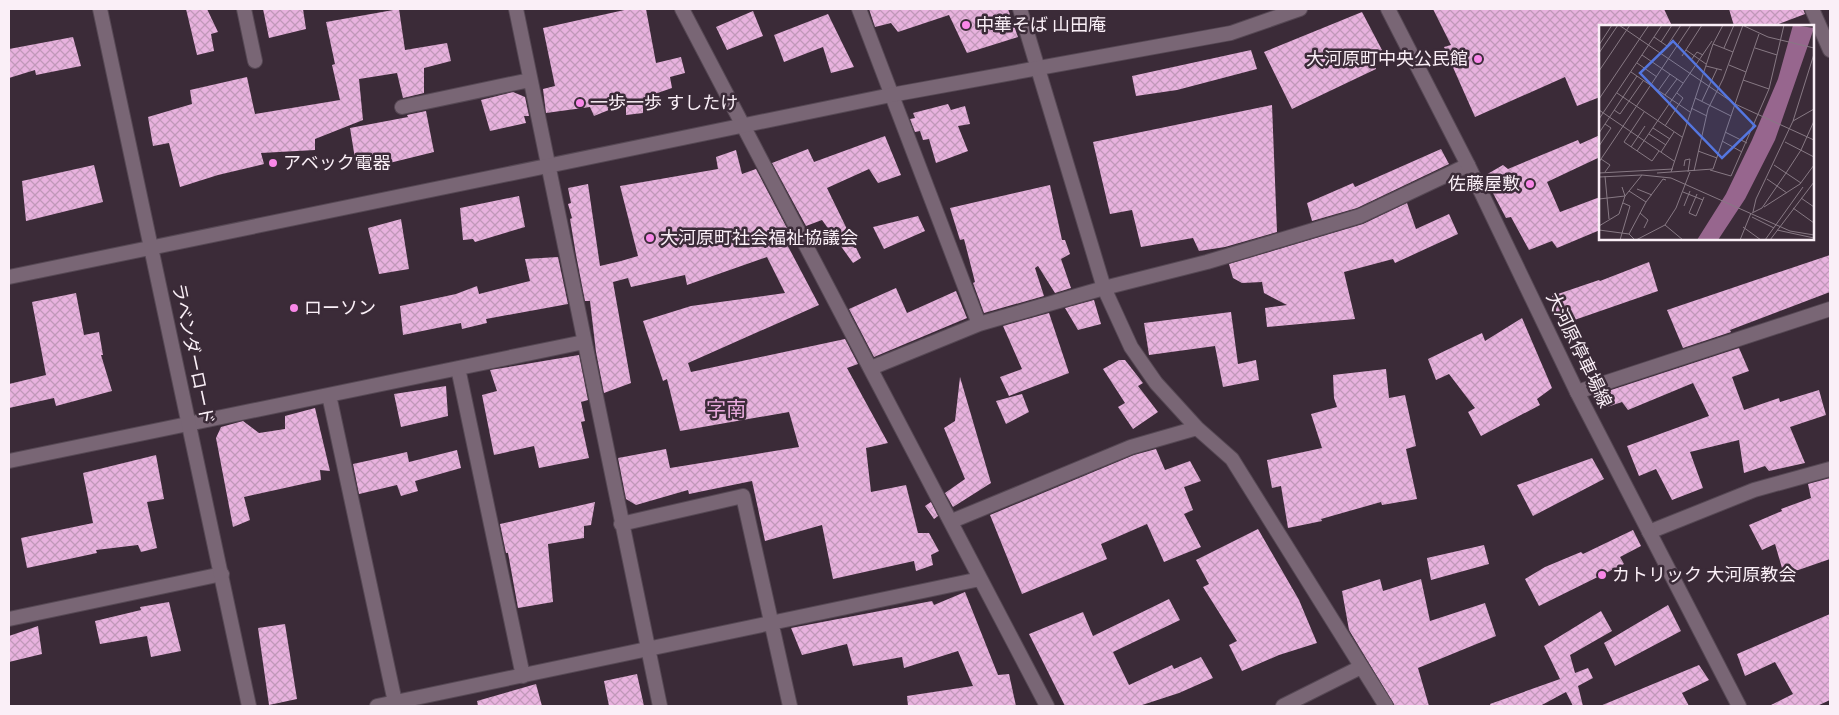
<svg xmlns="http://www.w3.org/2000/svg" width="1839" height="715" viewBox="0 0 1839 715" font-family="Karla,'Noto Sans JP',sans-serif">
<defs>
<pattern id="building-cross-hatch" width="8" height="8" patternUnits="userSpaceOnUse" patternTransform="scale(1.25)"><rect width="8" height="8" fill="#e8b2de"/><path d="M0 0l8 8M0 8l8-8" fill="none" stroke="#c198b9"/></pattern>
</defs>
<rect width="100%" height="100%" fill="#3b2b38"/>
<path fill="url(#building-cross-hatch)" d="M 186,9 L 207,9 L 218,32 L 211,34 L 214,51 L 197,55 Z
M 263,9 L 303,9 L 306,29 L 269,38 Z
M 399,9 L 405,50 L 447,43 L 451,61 L 424,68 L 424,93 L 403,98 L 397,73 L 359,79 L 363,120 L 315,139 L 315,150 L 261,153 L 264,164 L 218,175 L 180,187 L 169,143 L 153,146 L 148,117 L 192,104 L 190,90 L 247,77 L 255,114 L 340,100 L 332,65 L 335,64 L 326,22 Z
M 629,9 L 646,9 L 656,63 L 681,57 L 685,73 L 670,77 L 672,88 L 643,98 L 643,113 L 626,115 L 626,103 L 594,116 L 590,107 L 546,113 L 543,89 L 555,86 L 543,28 Z
M 869,9 L 1008,9 L 1018,37 L 967,53 L 949,15 L 898,32 L 891,23 L 875,27 Z
M 1433,9 L 1664,9 L 1672,26 L 1600,26 L 1600,97 L 1577,106 L 1565,77 L 1475,117 L 1444,47 L 1451,45 Z
M 1729,9 L 1803,9 L 1805,14 L 1773,26 L 1734,26 Z
M 753,11 L 763,36 L 727,50 L 716,27 Z
M 1362,12 L 1382,50 L 1372,57 L 1376,69 L 1292,109 L 1264,52 Z
M 828,14 L 854,67 L 831,73 L 823,47 L 784,62 L 774,35 Z
M 73,37 L 81,66 L 36,75 L 35,70 L 9,78 L 9,49 Z
M 1251,50 L 1257,69 L 1177,90 L 1136,96 L 1132,76 Z
M 513,92 L 525,97 L 529,116 L 524,116 L 526,123 L 490,131 L 481,100 Z
M 948,104 L 951,110 L 965,106 L 970,124 L 958,126 L 968,151 L 936,163 L 929,139 L 923,140 L 920,131 L 915,132 L 910,119 L 915,118 L 913,113 Z
M 1272,105 L 1277,232 L 1225,247 L 1199,251 L 1193,238 L 1141,247 L 1132,210 L 1110,214 L 1093,142 Z
M 426,111 L 434,152 L 357,171 L 350,128 L 408,117 L 407,115 Z
M 1600,135 L 1600,157 L 1547,182 L 1560,212 L 1600,197 L 1600,230 L 1557,248 L 1552,241 L 1529,250 L 1511,217 L 1506,218 L 1484,176 L 1503,165 L 1508,169 L 1578,140 L 1580,144 Z
M 885,136 L 901,175 L 878,183 L 869,169 L 827,188 L 861,258 L 853,263 L 822,220 L 806,226 L 772,163 L 808,149 L 814,162 Z
M 1441,149 L 1449,164 L 1357,208 L 1312,221 L 1307,203 L 1353,183 L 1355,187 Z
M 736,150 L 742,174 L 756,169 L 789,232 L 782,235 L 819,305 L 688,363 L 691,372 L 845,339 L 858,364 L 847,368 L 888,443 L 866,448 L 871,492 L 906,485 L 918,533 L 929,533 L 939,551 L 931,555 L 933,565 L 916,571 L 914,561 L 833,579 L 822,525 L 765,541 L 752,481 L 689,494 L 688,490 L 636,505 L 626,499 L 618,458 L 666,449 L 670,468 L 799,447 L 789,412 L 680,431 L 667,379 L 663,381 L 643,321 L 691,306 L 785,293 L 767,257 L 687,285 L 685,275 L 631,287 L 628,278 L 613,282 L 631,383 L 604,393 L 596,352 L 590,301 L 585,301 L 576,255 L 570,219 L 572,218 L 568,204 L 571,203 L 568,188 L 588,184 L 600,266 L 621,261 L 638,256 L 620,186 L 718,169 L 716,157 Z
M 94,165 L 103,202 L 26,221 L 22,181 Z
M 1050,185 L 1062,240 L 1065,240 L 1070,254 L 1061,259 L 1071,288 L 1055,293 L 1038,266 L 1035,268 L 1044,296 L 984,313 L 973,283 L 975,282 L 964,239 L 960,240 L 950,208 Z
M 519,196 L 525,227 L 475,242 L 473,239 L 463,240 L 460,208 Z
M 1407,203 L 1416,229 L 1449,214 L 1458,234 L 1395,263 L 1393,259 L 1344,272 L 1355,319 L 1267,327 L 1265,308 L 1287,305 L 1264,293 L 1262,282 L 1242,283 L 1233,278 L 1229,264 L 1363,224 Z
M 918,216 L 925,231 L 884,249 L 873,227 Z
M 401,219 L 409,269 L 379,274 L 368,228 Z
M 1830,255 L 1830,292 L 1730,330 L 1731,332 L 1683,348 L 1667,310 Z
M 558,257 L 568,304 L 486,319 L 487,323 L 462,329 L 461,323 L 403,335 L 400,306 L 456,294 L 477,286 L 479,294 L 530,281 L 525,259 Z
M 1649,262 L 1658,291 L 1560,325 L 1552,296 L 1599,280 L 1600,281 Z
M 896,288 L 907,313 L 956,291 L 967,318 L 874,357 L 849,309 Z
M 76,293 L 84,335 L 99,332 L 103,355 L 101,355 L 112,391 L 56,406 L 54,398 L 9,408 L 9,384 L 46,375 L 32,302 Z
M 1094,300 L 1101,324 L 1078,330 L 1065,308 Z
M 1231,312 L 1238,364 L 1256,360 L 1259,380 L 1223,387 L 1215,346 L 1149,355 L 1144,323 Z
M 1049,313 L 1069,373 L 1009,396 L 1000,377 L 1022,369 L 1003,326 Z
M 1522,318 L 1552,388 L 1537,399 L 1540,405 L 1481,436 L 1468,412 L 1475,408 L 1449,374 L 1436,380 L 1428,359 L 1482,333 L 1485,341 Z
M 1739,348 L 1749,371 L 1732,377 L 1744,410 L 1779,398 L 1780,402 L 1819,390 L 1826,415 L 1790,427 L 1805,463 L 1769,471 L 1765,466 L 1744,473 L 1739,440 L 1690,452 L 1703,488 L 1672,500 L 1656,469 L 1639,476 L 1627,446 L 1709,416 L 1693,383 L 1628,410 L 1622,402 L 1607,407 L 1602,393 Z
M 579,355 L 588,400 L 581,402 L 585,421 L 581,422 L 589,458 L 539,468 L 534,446 L 494,455 L 482,395 L 497,391 L 490,370 Z
M 1119,360 L 1125,360 L 1143,383 L 1138,386 L 1158,412 L 1133,429 L 1118,407 L 1125,403 L 1103,369 Z
M 1386,369 L 1389,398 L 1405,395 L 1416,446 L 1406,449 L 1417,499 L 1382,505 L 1381,502 L 1321,519 L 1322,521 L 1288,528 L 1281,486 L 1272,488 L 1267,460 L 1322,448 L 1311,414 L 1337,407 L 1334,398 L 1333,375 Z
M 960,377 L 991,483 L 953,507 L 945,493 L 965,479 L 944,428 L 955,421 Z
M 446,386 L 448,416 L 401,427 L 394,394 Z
M 1022,394 L 1029,412 L 1006,424 L 996,401 Z
M 315,408 L 330,471 L 320,470 L 321,480 L 244,497 L 250,520 L 233,527 L 216,438 L 221,427 L 243,421 L 259,433 L 285,429 L 285,416 Z
M 1156,449 L 1165,470 L 1190,461 L 1201,481 L 1184,487 L 1193,510 L 1184,514 L 1201,547 L 1164,562 L 1147,524 L 1101,544 L 1107,559 L 1022,594 L 990,515 L 1134,455 Z
M 457,450 L 461,468 L 415,481 L 418,491 L 401,496 L 397,485 L 359,494 L 353,464 L 407,452 L 409,462 Z
M 156,455 L 164,499 L 147,502 L 157,548 L 141,552 L 138,545 L 96,550 L 97,553 L 27,568 L 21,538 L 93,523 L 83,473 Z
M 1592,458 L 1604,479 L 1533,516 L 1517,485 Z
M 1830,478 L 1830,559 L 1784,575 L 1775,544 L 1762,550 L 1749,525 L 1782,511 L 1781,509 L 1811,498 L 1808,484 Z
M 595,502 L 591,525 L 584,526 L 584,538 L 548,544 L 553,602 L 518,608 L 508,553 L 506,553 L 500,524 Z
M 931,502 L 938,516 L 934,519 L 925,506 Z
M 1258,529 L 1299,600 L 1317,643 L 1279,655 L 1242,671 L 1229,645 L 1237,641 L 1203,587 L 1209,584 L 1196,560 Z
M 1633,530 L 1641,546 L 1620,557 L 1624,564 L 1539,606 L 1525,579 L 1545,567 L 1581,552 L 1583,554 Z
M 1484,545 L 1489,564 L 1431,580 L 1427,558 Z
M 1380,579 L 1383,591 L 1421,579 L 1430,621 L 1485,603 L 1496,636 L 1418,668 L 1429,706 L 1395,706 L 1349,630 L 1342,591 Z
M 965,592 L 998,675 L 1009,674 L 1016,706 L 908,706 L 907,696 L 973,686 L 958,651 L 904,668 L 902,657 L 853,666 L 847,644 L 802,655 L 791,628 L 932,601 L 934,605 Z
M 1169,599 L 1180,620 L 1113,652 L 1129,685 L 1172,665 L 1174,669 L 1201,657 L 1213,678 L 1179,693 L 1139,706 L 1065,706 L 1029,634 L 1083,612 L 1093,636 Z
M 169,602 L 181,651 L 151,657 L 147,636 L 100,644 L 95,621 L 141,610 L 140,607 Z
M 1668,605 L 1681,631 L 1615,666 L 1604,643 Z
M 1601,611 L 1612,631 L 1570,655 L 1575,673 L 1588,668 L 1593,678 L 1578,686 L 1583,706 L 1573,706 L 1566,692 L 1540,706 L 1491,706 L 1490,704 L 1560,679 L 1544,646 Z
M 1830,614 L 1830,700 L 1817,706 L 1769,706 L 1793,694 L 1775,662 L 1745,676 L 1737,654 Z
M 285,624 L 297,699 L 269,705 L 258,628 Z
M 38,626 L 42,654 L 9,662 L 9,636 Z
M 1699,665 L 1709,680 L 1682,693 L 1689,706 L 1600,706 Z
M 637,674 L 644,706 L 609,706 L 604,681 Z
M 536,684 L 542,706 L 478,706 L 477,701 Z"/>
<g fill="none" stroke-linecap="round" stroke-linejoin="round">
<defs>
<path id="minor" d="M 244,9 L 255,61
M 516,9 L 660,706
M 682,9 L 1047,706
M 859,9 L 979,324
M 1020,9 L 1104,288 L 1131,347 L 1156,383 L 1197,428 L 1232,459 L 1386,706
M 1812,9 L 1830,50
M 402,107 L 530,80
M 458,368 L 523,676
M 871,368 L 979,324 L 1104,288 L 1207,262 L 1360,216 L 1468,165
M 1577,392 L 1830,309
M 329,395 L 395,702
M 9,461 L 584,342
M 952,521 L 1131,447 L 1197,428
M 621,524 L 743,496 L 790,706
M 1649,532 L 1754,490 L 1830,469
M 9,619 L 222,574
M 377,706 L 980,579
M 1283,706 L 1361,667"/>
<path id="tertiary" d="M 100,9 L 249,706
M 9,277 L 891,95 L 1231,33 L 1300,9"/>
<path id="secondary" d="M 1388,9 L 1468,165 L 1577,392 L 1739,706"/>
</defs>
<use href="#minor" stroke="#564854" stroke-width="16"/>
<use href="#tertiary" stroke="#564854" stroke-width="16"/>
<use href="#secondary" stroke="#564854" stroke-width="16"/>
<use href="#minor" stroke="#796675" stroke-width="14"/>
<use href="#tertiary" stroke="#796675" stroke-width="14"/>
<use href="#secondary" stroke="#796675" stroke-width="14"/>
</g>
<g fill="#f987e8" stroke="#3b2b38" stroke-width="2">
<circle cx="966" cy="25" r="5"/>
<circle cx="1478" cy="59" r="5"/>
<circle cx="580" cy="103" r="5"/>
<circle cx="273" cy="163" r="5"/>
<circle cx="1530" cy="184" r="5"/>
<circle cx="650" cy="238" r="5"/>
<circle cx="294" cy="308" r="5"/>
<circle cx="1602" cy="575" r="5"/>
</g>
<g text-anchor="middle" dominant-baseline="central" stroke-width="5" stroke-linejoin="round" paint-order="stroke">
<g font-size="18" fill="#faeff7" stroke="#3b2b38" text-anchor="start">
<text x="976" y="25">中華そば 山田庵</text>
<text x="1468" y="59" text-anchor="end">大河原町中央公民館</text>
<text x="590" y="103">一歩一歩 すしたけ</text>
<text x="283" y="163">アベック電器</text>
<text x="1520" y="184" text-anchor="end">佐藤屋敷</text>
<text x="660" y="238">大河原町社会福祉協議会</text>
<text x="304" y="308">ローソン</text>
<text x="1612" y="575">カトリック 大河原教会</text>
</g>
<g font-size="18" fill="#faeff7" stroke="#3b2b38">
<text transform="translate(1579 350) rotate(64)">大河原停車場線</text>
<text transform="translate(193 354) rotate(78)">ラベンダーロード</text>
</g>
<g font-size="20" fill="#ecade1" stroke="#3b2b38">
<text x="726" y="409">字南</text>
</g>
</g>
<g transform="translate(1599 25)">
<rect width="215" height="215" fill="#3b2b38"/>
<path d="M 194,0 L 215,3 L 176,115 L 146,174 L 119,215 L 98,215 L 127,169 L 153,115 L 179,54 Z" fill="#97668e"/>
<path fill="none" stroke="#877984" stroke-width="1" d="M 20,0 L 136,79 L 160,9M 143,0 L 169,12 L 215,23M 55,12 L 68,21 L 82,0M 62,17 L 73,0M 114,19 L 134,27M 0,20 L 13,0M 125,23 L 135,0M 156,23 L 178,30M 87,25 L 107,39M 0,28 L 19,0M 43,30 L 84,58M 83,31 L 103,0M 92,35 L 98,27 L 104,30M 38,38 L 58,52M 130,40 L 147,47M 107,41 L 123,45M 0,46 L 31,0M 32,47 L 91,87M 144,55 L 170,64M 59,66 L 71,49M 18,68 L 83,112M 66,70 L 78,54M 96,73 L 132,91M 0,74 L 50,0M 103,76 L 118,44M 92,83 L 108,91M 0,85 L 75,136M 15,85 L 21,89 L 44,56M 45,87 L 25,117 L 53,136 L 60,126M 0,94 L 63,0M 194,96 L 215,84M 66,101 L 84,73 L 78,68M 54,103 L 71,114M 126,107 L 148,118M 0,108 L 38,51M 50,109 L 67,120M 123,116 L 143,127M 186,117 L 215,132M 0,121 L 12,103 L 6,99M 32,122 L 46,101M 38,126 L 113,16M 99,126 L 118,133M 62,127 L 75,107M 2,134 L 11,140 L 6,147M 0,137 L 92,0M 175,140 L 202,158M 85,141 L 86,135 L 91,134 L 89,147M 111,145 L 132,151 L 170,64 L 185,0M 95,146 L 109,84 L 124,54 L 144,0M 72,147 L 114,19 L 124,0M 0,148 L 74,144M 58,148 L 114,144 L 136,79 L 215,115M 6,151 L 10,194M 0,152 L 43,150 L 72,153 L 191,206 L 215,210M 168,154 L 188,168M 38,164 L 53,170M 30,166 L 47,177M 84,167 L 104,175M 98,169 L 90,188 L 97,191 L 105,172M 202,173 L 215,182M 0,174 L 26,171 L 23,162M 85,181 L 91,166M 165,182 L 201,159 L 215,140M 194,183 L 215,198M 154,187 L 157,174 L 194,96 L 215,29M 41,188 L 49,195 L 45,203M 153,188 L 163,183 L 187,148 L 202,125 L 215,96M 153,192 L 175,203M 66,200 L 84,215M 0,201 L 20,189 L 26,171 L 43,150M 144,202 L 162,215M 0,205 L 30,209 L 36,215M 178,205 L 215,213M 30,209 L 47,177 L 64,154 L 67,155M 21,215 L 31,181 L 24,178M 37,215 L 66,200 L 77,183 L 91,147M 141,215 L 152,188M 166,215 L 204,162M 171,215 L 215,157"/>
<path fill="#5476e0" fill-opacity="0.15" stroke="#5476e0" stroke-width="2.5" d="M 74,16 L 156,101 L 123,133 L 41,48 Z"/>
<rect width="215" height="215" fill="none" stroke="#faeff7" stroke-width="2.5"/>
</g>
<rect width="1839" height="715" fill="none" stroke="#faeff7" stroke-width="20"/>
</svg>
